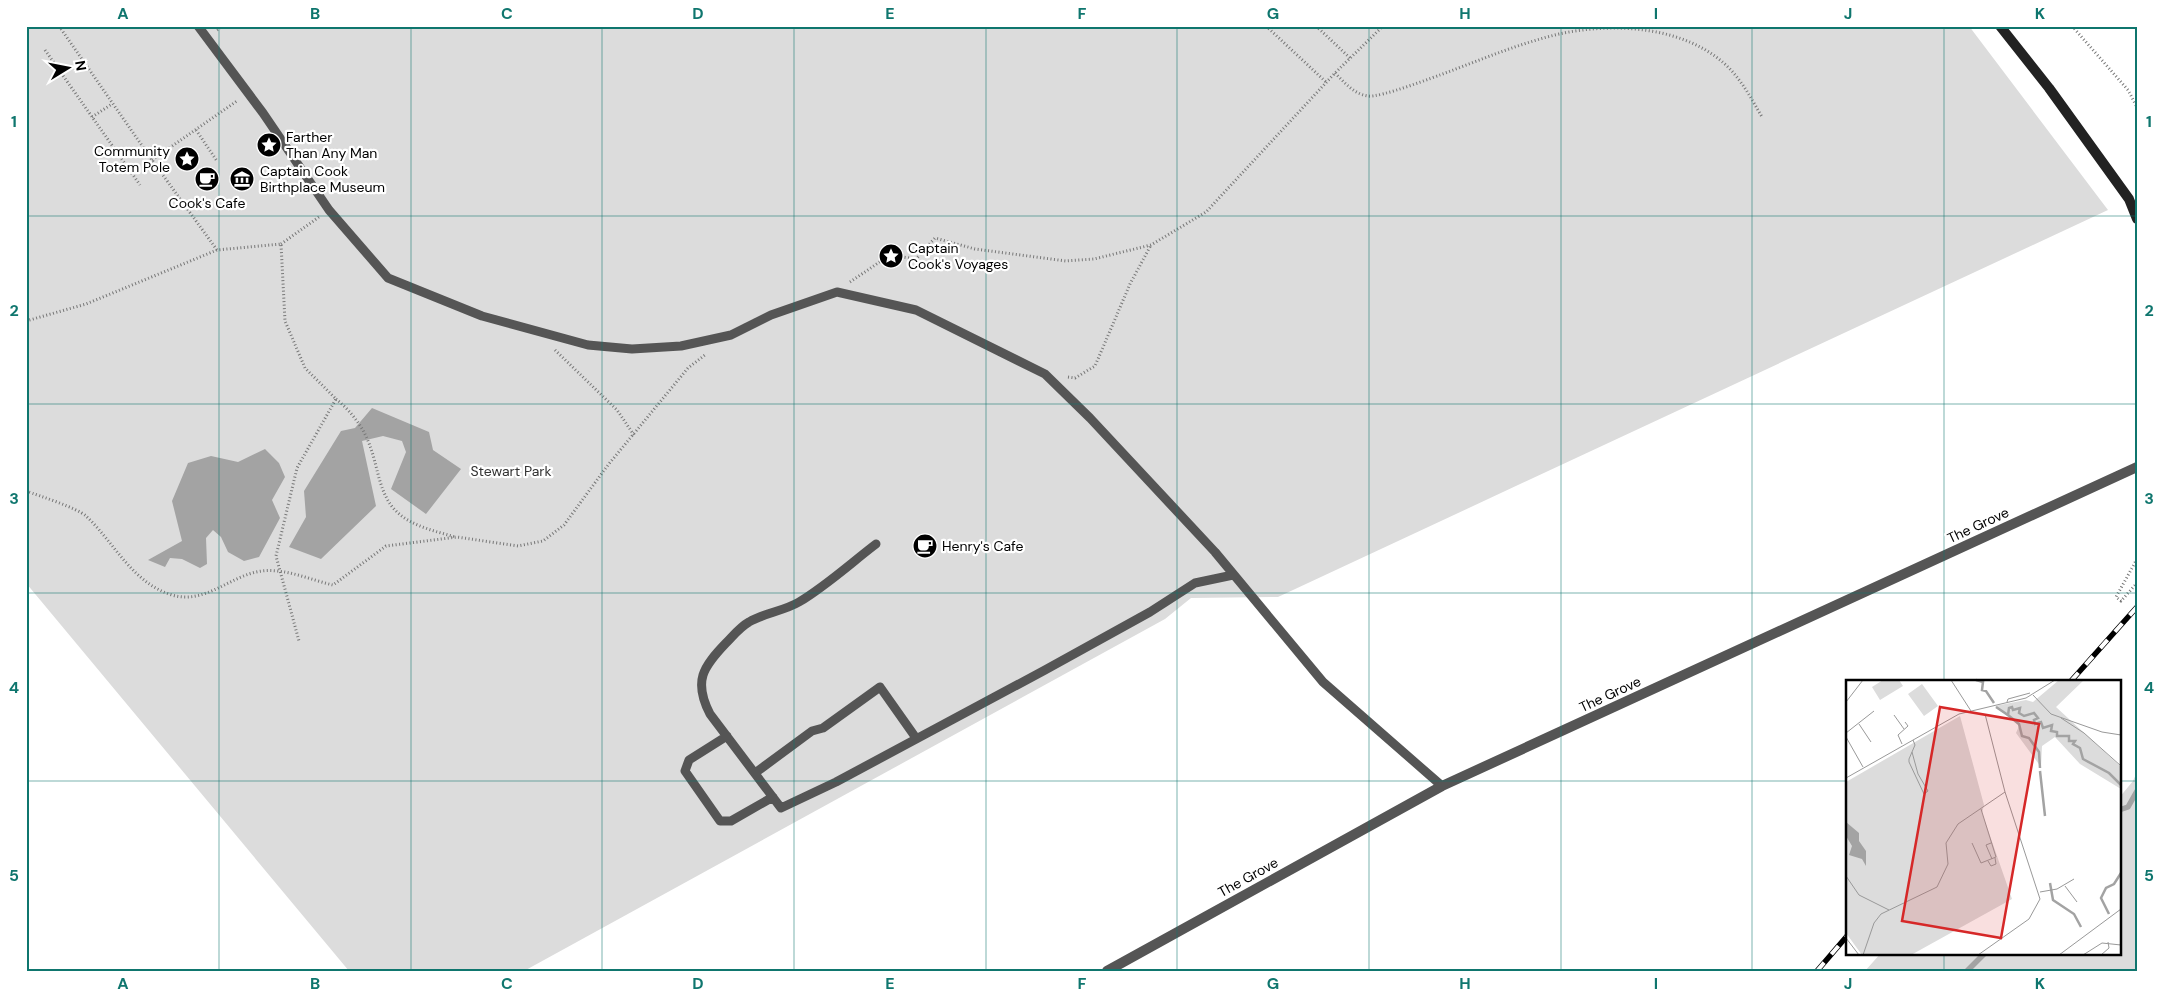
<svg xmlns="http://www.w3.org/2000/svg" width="2163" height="997" viewBox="0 0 2163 997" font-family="'DM Sans',sans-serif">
<rect width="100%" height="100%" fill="#fff"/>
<path fill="#dcdcdc" d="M 26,26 L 1969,26 L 2108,210 L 1278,597 L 1191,598 L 1165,619 L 524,971 L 349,971 L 26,583 Z
M 2137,772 L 2137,971 L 1865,971 L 1881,953 L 2119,953 L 2119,798 L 2133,781 Z"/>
<path fill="#a3a3a3" d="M 372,408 L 429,432 L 433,450 L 461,469 L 426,514 L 391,489 L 406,452 L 402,441 L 383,436 L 362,441 L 376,506 L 321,559 L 289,547 L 306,517 L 304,491 L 341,431 L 355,428 Z
M 265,449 L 279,463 L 285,477 L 272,500 L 280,518 L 259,557 L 244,561 L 228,552 L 221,537 L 213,530 L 206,538 L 207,564 L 200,568 L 182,559 L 170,558 L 165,567 L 148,560 L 182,541 L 172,501 L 188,463 L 211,456 L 238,462 Z"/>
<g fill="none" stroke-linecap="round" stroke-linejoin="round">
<path stroke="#a3a3a3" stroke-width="5.5" d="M 2119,810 L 2128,807 L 2137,791
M 1967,971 L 1985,953"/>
<path stroke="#777" stroke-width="3" stroke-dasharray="1 2.5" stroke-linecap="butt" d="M 59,26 L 152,160 L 217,250
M 1266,26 L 1326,82
M 1316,26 L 1350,58
M 2072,26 L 2128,90 L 2137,107
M 217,30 L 223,26
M 45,50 L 140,185
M 1335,73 C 1345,83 1354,94 1368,96 C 1380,98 1434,77 1448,72 C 1485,58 1521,43 1559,34 C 1614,22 1686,26 1728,67 C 1743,82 1752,100 1762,117
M 92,117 L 112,104
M 196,130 L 217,161
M 152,160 L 237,101
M 281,244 L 319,217
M 850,282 L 890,255 L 916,259 L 935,238 L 975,249 L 1066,261 L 1094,259 L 1151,245 L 1206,212 L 1335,73 L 1383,26
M 26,321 L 86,304 L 217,250 L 281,244 L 285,321 L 305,368 L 336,399 L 297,468 L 276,556 L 299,641
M 555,350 L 617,410 L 634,435
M 1068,377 L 1075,378 L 1095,366 L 1130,284 L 1151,245
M 336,399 C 351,411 364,428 370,446 C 378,467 379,493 395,510 C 410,526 435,531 455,537
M 26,491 C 40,496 77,508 86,516 C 114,542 132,583 172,595 C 206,605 230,575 262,571 C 285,568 311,580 333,585 L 386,546 L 457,537 L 518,546 L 543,541 L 564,525 L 608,465 L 688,368 L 705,355
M 2137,559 L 2116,597 L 2121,601 L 2137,583"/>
<path stroke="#555" stroke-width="9" d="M 198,26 L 263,113 L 329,210 L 388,278 L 482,316 L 588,345 L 632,349 L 681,346 L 731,335 L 771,315 L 837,292 L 916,310 L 1045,374 L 1090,418 L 1215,552 L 1323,682 L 1442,786
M 876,544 C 851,563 826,586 799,602 C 784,611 764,613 749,622 C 740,627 733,636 726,643 C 703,667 693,681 710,714 L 781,808 L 836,782 L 1045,670 L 1150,612 L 1195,583 L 1233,575
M 727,736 L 689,760 L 685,771 L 720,821 L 731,821 L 773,797
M 755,773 L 812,731 L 823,728 L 880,687 L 916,738"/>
<path stroke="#555" stroke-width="10" d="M 1107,971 L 1442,786 L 2137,467"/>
<path stroke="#222" stroke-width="10" d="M 2000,26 L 2049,88 L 2129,199 L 2137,219"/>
<defs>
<path id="rail" d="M 2071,681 L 2137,607
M 1817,971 L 1847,936"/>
</defs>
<use href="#rail" stroke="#000" stroke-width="5.5"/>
<use href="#rail" stroke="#fff" stroke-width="4" stroke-dasharray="11" stroke-linecap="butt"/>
</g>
<path fill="none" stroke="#0f766e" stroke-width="1" stroke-opacity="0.55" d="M 219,26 L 219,971M 411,26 L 411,971M 602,26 L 602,971M 794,26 L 794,971M 986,26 L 986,971M 1177,26 L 1177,971M 1369,26 L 1369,971M 1561,26 L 1561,971M 1752,26 L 1752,971M 1944,26 L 1944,681M 26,216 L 2137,216M 26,404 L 2137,404M 26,593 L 2137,593M 26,781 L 1847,781M 2119,781 L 2137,781M 1944,953 L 1944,971"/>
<defs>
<symbol id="sight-disc" viewBox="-11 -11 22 22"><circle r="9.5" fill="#000" stroke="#fff"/><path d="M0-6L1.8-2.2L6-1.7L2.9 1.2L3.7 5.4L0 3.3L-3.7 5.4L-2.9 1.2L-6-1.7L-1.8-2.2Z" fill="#fff"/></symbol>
<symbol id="cafe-disc" viewBox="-11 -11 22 22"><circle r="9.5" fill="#000" stroke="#fff"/><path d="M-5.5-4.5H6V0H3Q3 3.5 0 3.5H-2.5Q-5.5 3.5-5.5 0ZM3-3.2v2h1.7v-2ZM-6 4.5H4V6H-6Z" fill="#fff"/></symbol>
<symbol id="museum-disc" viewBox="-11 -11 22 22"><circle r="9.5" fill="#000" stroke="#fff"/><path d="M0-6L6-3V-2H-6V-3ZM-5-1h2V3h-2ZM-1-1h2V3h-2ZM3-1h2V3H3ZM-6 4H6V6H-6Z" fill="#fff"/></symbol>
</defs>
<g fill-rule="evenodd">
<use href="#sight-disc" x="255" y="131" width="28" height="28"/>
<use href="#sight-disc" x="173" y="145" width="28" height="28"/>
<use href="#cafe-disc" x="193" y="165" width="28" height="28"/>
<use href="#museum-disc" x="228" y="165" width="28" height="28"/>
<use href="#sight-disc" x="877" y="242" width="28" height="28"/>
<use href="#cafe-disc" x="911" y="532" width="28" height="28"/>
</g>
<g text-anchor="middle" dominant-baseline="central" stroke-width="4.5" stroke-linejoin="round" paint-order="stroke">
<g font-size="14" fill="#000" stroke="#fff" text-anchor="start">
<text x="286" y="137">Farther<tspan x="286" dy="16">Than Any Man</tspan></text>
<text x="170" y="151" text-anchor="end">Community<tspan x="170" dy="16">Totem Pole</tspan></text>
<text x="260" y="171">Captain Cook<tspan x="260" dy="16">Birthplace Museum</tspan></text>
<text x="207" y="203" text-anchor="middle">Cook's Cafe</text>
<text x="908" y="248">Captain<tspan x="908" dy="16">Cook's Voyages</tspan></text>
<text x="942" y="546">Henry's Cafe</text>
</g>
<g font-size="14" fill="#333" stroke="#fff">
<text x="511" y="471">Stewart Park</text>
</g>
<g font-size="14" fill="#000" stroke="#fff">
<text transform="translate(1978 525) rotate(-25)">The Grove</text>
<text transform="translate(1610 694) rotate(-25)">The Grove</text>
<text transform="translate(1248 877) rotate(-29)">The Grove</text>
</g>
</g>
<g transform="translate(1846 680)">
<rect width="275" height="275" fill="#fff"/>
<path d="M 37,0 L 53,0 L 57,6 L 34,20 L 26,7 ZM 213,0 L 238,0 L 210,27 L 275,87 L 275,109 L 234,84 L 209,57 L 196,66 L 195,87 L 170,53 L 173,46 L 149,26 L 180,20 L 187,22 ZM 76,4 L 92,26 L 78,36 L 62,14 ZM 114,36 L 138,125 L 136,133 L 166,219 L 65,275 L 16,275 L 0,253 L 0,102 Z" fill="#dcdcdc"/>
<path d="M 0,142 L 13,153 L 13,161 L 20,171 L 20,186 L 16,179 L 3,175 L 6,166 L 0,156 Z" fill="#a3a3a3"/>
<path fill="none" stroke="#a3a3a3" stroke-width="2.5" d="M 130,0 L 137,2 L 136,10 L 140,11 L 148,23M 150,27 L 162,35 L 163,28 L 166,27 L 167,30 L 174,28 L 173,33 L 178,36 L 188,33 L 192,38 L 188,40 L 189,44 L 195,42 L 197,48 L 206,45 L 205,51 L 211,52 L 211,56 L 223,56 L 223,61 L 229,61 L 227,64 L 234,68 L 237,79 L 263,93 L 275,105M 162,35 L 173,44 L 176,56 L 183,58 L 193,72 L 194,88M 194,91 L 199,136M 204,203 L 207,220 L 228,234 L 235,247M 263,234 L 255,218 L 260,208 L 268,204 L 275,193"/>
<path fill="none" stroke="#999" stroke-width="1" d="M 105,0 L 125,31M 187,15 L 205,34 L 256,52 L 275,55M 0,22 L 17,0M 161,22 L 162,19 L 184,13M 48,35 L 58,49M 215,38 L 238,53 L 275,86M 13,44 L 25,62M 0,53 L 28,31M 0,57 L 17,87M 56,64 L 52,55 L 62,46 L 59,42M 66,72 L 72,94 L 82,111 L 78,114 L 63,82 L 63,79 L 69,65 L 67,60M 0,98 L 113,34 L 180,18 L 209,0M 126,163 L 135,183 L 150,177 L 135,129M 145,163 L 140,165 L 146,179M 142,181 L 145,186 L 150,184 L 149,178M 0,196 L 13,215 L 43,230M 219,206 L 231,222M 194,212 L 211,209 L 228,199M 0,258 L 13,275M 17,275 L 28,243 L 35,234 L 91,207 L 102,184 L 100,163 L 112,144 L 159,112M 132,275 L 183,239 L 194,219 L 159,112 L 139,34M 213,275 L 275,229M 237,275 L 256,263 L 275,265M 255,275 L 263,268 L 262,262"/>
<path fill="#d62828" fill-opacity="0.15" stroke="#d62828" stroke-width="2.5" d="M 94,27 L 193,44 L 155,258 L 56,241 Z"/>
<rect width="275" height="275" fill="none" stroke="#000" stroke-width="2.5"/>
</g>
<rect width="2163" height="997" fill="none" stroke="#ffffff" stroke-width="55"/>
<g transform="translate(68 68) rotate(80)" stroke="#ffffff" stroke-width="4" paint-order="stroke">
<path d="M0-4L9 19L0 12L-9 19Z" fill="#000000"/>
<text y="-8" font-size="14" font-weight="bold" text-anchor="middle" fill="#000000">N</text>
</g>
<rect x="28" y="28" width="2108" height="942" fill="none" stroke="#0f766e" stroke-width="2"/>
<g font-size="16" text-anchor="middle" font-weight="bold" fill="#0f766e">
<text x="123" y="19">A</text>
<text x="315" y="19">B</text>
<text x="507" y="19">C</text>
<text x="698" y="19">D</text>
<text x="890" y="19">E</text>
<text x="1082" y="19">F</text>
<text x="1273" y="19">G</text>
<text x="1465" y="19">H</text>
<text x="1656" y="19">I</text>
<text x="1848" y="19">J</text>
<text x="2040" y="19">K</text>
<text x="14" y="127">1</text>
<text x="2149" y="127">1</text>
<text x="14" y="316">2</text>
<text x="2149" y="316">2</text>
<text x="14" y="504">3</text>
<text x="2149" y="504">3</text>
<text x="14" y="693">4</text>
<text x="2149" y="693">4</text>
<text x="14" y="881">5</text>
<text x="2149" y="881">5</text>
<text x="123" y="989">A</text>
<text x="315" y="989">B</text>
<text x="507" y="989">C</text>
<text x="698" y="989">D</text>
<text x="890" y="989">E</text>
<text x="1082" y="989">F</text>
<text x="1273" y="989">G</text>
<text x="1465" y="989">H</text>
<text x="1656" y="989">I</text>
<text x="1848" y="989">J</text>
<text x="2040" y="989">K</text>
</g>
</svg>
